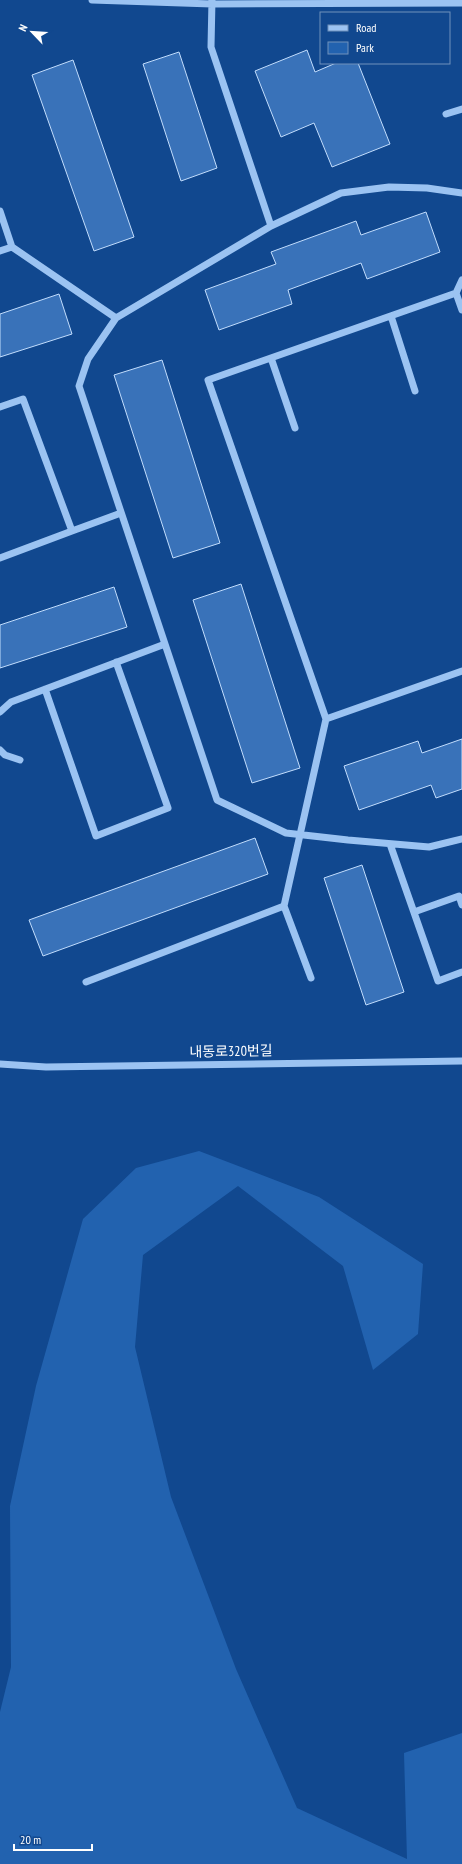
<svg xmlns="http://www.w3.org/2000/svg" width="462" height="1864" viewBox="0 0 462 1864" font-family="'PT Sans Narrow','Noto Sans KR',sans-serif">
<rect width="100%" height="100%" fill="#11488f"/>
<path fill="#2262af" d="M 199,1151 L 319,1197 L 423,1264 L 418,1334 L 373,1370 L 343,1266 L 238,1186 L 143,1255 L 135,1347 L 171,1497 L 236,1669 L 297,1808 L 407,1859 L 404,1753 L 462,1733 L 462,1864 L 0,1864 L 0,1712 L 11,1667 L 10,1506 L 36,1386 L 83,1219 L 136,1168 Z"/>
<path fill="#3972b9" stroke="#c2ddfd" d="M 307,50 L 315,72 L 336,63 L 358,63 L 390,144 L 332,167 L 314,123 L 281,137 L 255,71 Z
M 179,52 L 217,168 L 181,181 L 143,64 Z
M 73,60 L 134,237 L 94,251 L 32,75 Z
M 426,212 L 440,252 L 367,279 L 361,263 L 288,290 L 292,304 L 219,330 L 205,290 L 276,264 L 271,252 L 356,221 L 361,235 Z
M 59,294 L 72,334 L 0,357 L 0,314 Z
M 162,360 L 220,543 L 173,558 L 114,375 Z
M 241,584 L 300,768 L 252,783 L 193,600 Z
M 114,587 L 127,627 L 0,668 L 0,625 Z
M 462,739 L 462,789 L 436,798 L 431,785 L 359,810 L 344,766 L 418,741 L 422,753 Z
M 255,838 L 268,874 L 43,956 L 29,920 Z
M 362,865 L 404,992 L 366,1005 L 324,878 Z"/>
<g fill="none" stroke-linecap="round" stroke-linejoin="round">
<path stroke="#9bc3f2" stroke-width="7" d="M 92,0 L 212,4 L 462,3
M 212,0 L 211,47 L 271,226
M 446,114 L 462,109
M 462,193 L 427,188 L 389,187 L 341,193 L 271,226 L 116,318 L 88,359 L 79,386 L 217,800 L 286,833 L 348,840 L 429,847 L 462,839
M 0,211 L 12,247 L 0,251
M 12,247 L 116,318
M 462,280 L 456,293 L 462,310
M 456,293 L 208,380 L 326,719 L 462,671
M 391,316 L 415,391
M 271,358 L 295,428
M 0,407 L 23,399 L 72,531 L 0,558
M 72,531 L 121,513
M 45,689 L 96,836 L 168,808 L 116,662
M 0,712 L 11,702 L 165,644
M 0,750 L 5,755 L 20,760
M 390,844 L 438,981 L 462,972
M 284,906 L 326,719
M 414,912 L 459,896 L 462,905
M 86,982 L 284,906 L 311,978
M 0,1064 L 46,1067 L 462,1061"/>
</g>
<g text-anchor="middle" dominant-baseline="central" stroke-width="4" stroke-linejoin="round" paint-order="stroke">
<g font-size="14" fill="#fff" stroke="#11488f">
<text transform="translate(231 1051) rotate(-1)">내동로320번길</text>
</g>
</g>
<rect x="320" y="12" width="130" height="52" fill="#11488f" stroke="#7091bc"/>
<rect x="328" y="25" width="20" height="6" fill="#9bc3f2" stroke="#7091bc"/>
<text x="356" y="32" font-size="12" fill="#ffffff">Road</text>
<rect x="328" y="42" width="20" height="12" fill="#2262af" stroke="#7091bc"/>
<text x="356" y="52" font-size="12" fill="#ffffff">Park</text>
<g transform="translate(32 32) rotate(295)" stroke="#11488f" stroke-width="3" paint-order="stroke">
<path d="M0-3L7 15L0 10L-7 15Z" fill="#ffffff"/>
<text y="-6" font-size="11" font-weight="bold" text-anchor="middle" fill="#ffffff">N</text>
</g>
<path d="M14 1844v6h78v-6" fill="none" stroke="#ffffff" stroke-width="2"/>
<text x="20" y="1844" font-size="12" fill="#ffffff" stroke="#11488f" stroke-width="3" paint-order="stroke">20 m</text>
</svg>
